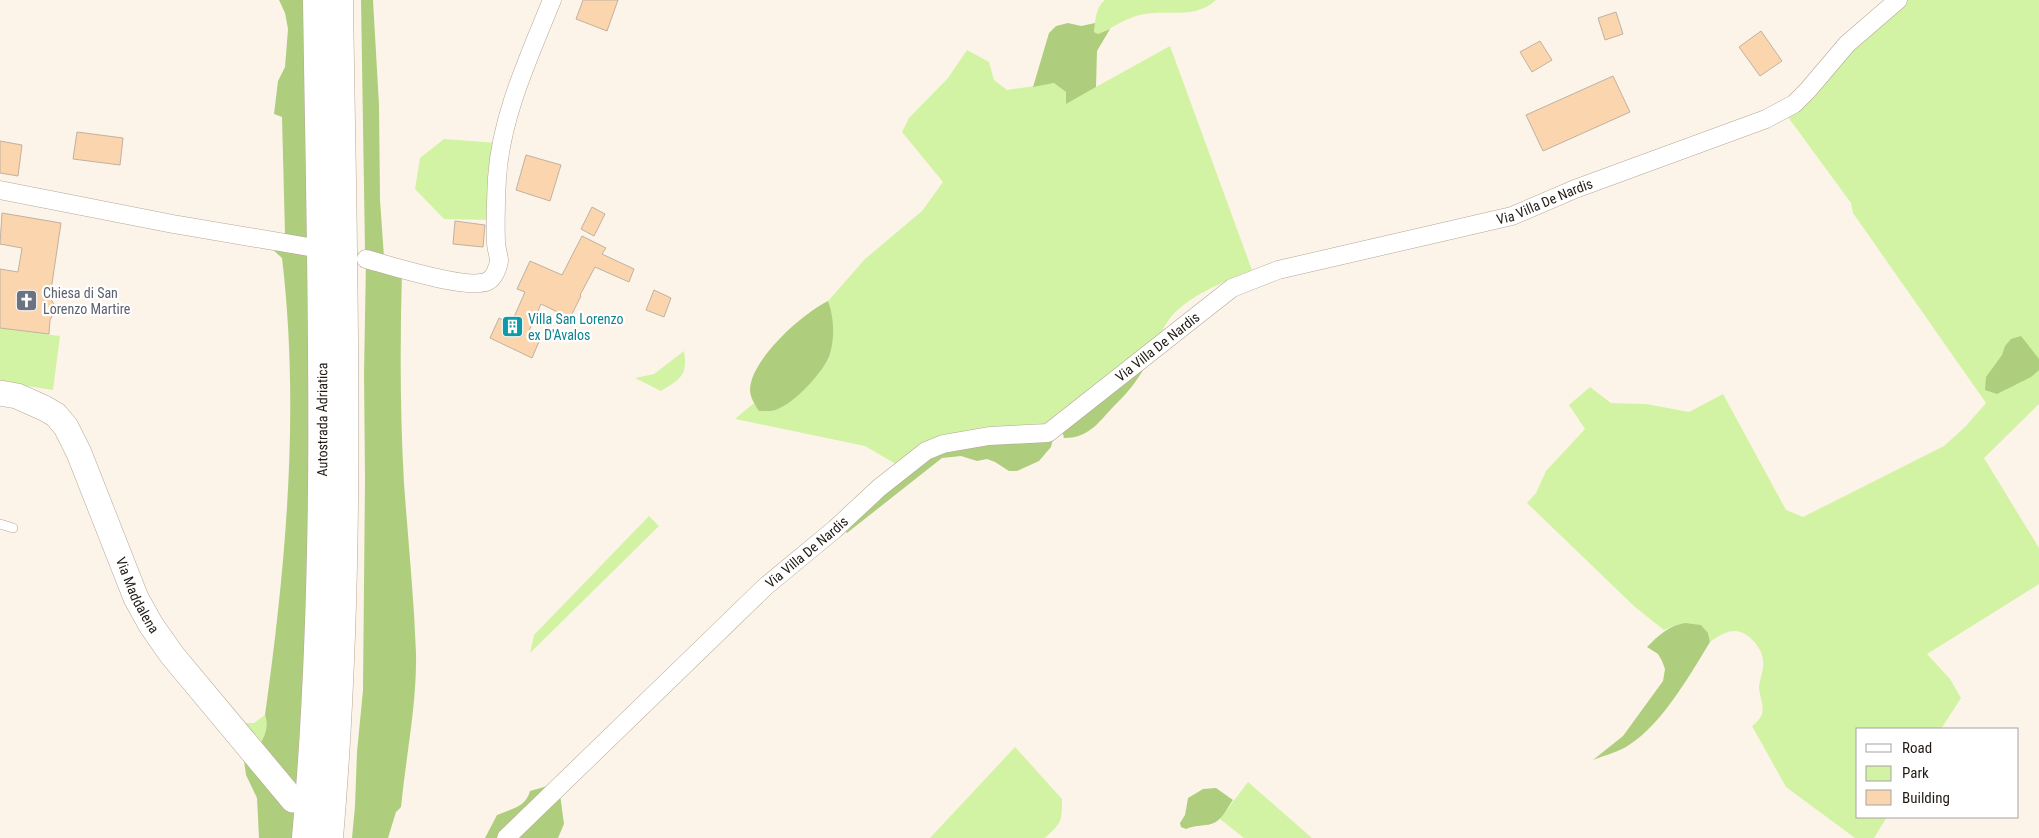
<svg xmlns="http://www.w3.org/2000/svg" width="2039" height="838" viewBox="0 0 2039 838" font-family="'Roboto Condensed',sans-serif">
<rect width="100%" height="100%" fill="#fdf4e9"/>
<path fill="#d2f3a3" d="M 1105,0 L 1216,0 C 1196,19 1169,10 1145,14 C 1127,16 1114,28 1098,34 L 1094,32 C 1095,21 1096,6 1105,0 Z
M 1904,0 L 2039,0 L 2039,404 L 1984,458 L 2039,548 L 2039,584 L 1927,654 L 1950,679 L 1961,698 L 1941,729 L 1858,729 L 1858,817 L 1887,817 L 1874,838 L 1855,838 L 1786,787 L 1752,726 C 1769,713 1761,705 1759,688 C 1759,680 1764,671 1763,662 C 1763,654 1760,650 1756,644 C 1740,625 1728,629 1710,642 L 1708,633 L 1701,625 C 1687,624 1677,623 1664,630 L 1635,607 L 1527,503 L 1536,493 L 1546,471 L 1585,429 L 1569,405 L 1590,387 L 1611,403 L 1646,404 L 1689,412 L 1723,394 L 1786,510 L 1803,517 L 1944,446 L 1965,427 L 1986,403 L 1853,213 L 1851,203 L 1785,113 L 1834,65 Z
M 1170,46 L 1252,270 C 1226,281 1184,297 1168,321 C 1164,326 1161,333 1159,339 L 1048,424 L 901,467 L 865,446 L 735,419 L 754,403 L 759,411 C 765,411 773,412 778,409 C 794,402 825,371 830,354 C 835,337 833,317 828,301 L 865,259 L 922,211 L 943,182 L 902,132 L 909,118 L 948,78 L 967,50 L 989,62 L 994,80 L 1007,90 L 1054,83 L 1066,92 L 1067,103 Z
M 444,139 L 498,143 L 492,220 L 444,219 L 415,189 L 420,158 Z
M 0,328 L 60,336 L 53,390 L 0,382 Z
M 684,351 C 688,375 681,379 661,391 L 635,378 L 654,374 Z
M 649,516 L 659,526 L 530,653 L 534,635 Z
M 236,714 L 246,723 L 254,723 L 265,715 C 269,726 265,737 258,747 Z
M 1015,747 L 1062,799 C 1062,822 1062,822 1045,838 L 930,838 Z
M 1248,782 L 1312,838 L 1244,838 L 1220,819 Z"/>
<path fill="#aece7e" d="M 279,0 L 306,0 L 310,240 L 285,235 L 282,117 L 274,114 L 278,81 L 285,67 L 288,29 L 285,13 Z
M 361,0 L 373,0 L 379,105 L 380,200 L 384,257 L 365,251 Z
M 1068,23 L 1081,26 L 1095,23 L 1094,32 L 1098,34 L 1110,29 L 1097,51 L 1096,87 L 1066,104 L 1066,92 L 1054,83 L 1033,87 L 1049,33 L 1056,26 Z
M 269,246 L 309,253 L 310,555 L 297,800 L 258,747 C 265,737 269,726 265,715 C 286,564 300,410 282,258 Z
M 366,260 L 402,271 C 400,342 400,413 404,483 C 408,540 414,596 416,653 C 417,704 406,756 401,807 L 396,812 L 388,838 L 352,838 L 355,806 L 357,752 L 363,690 L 365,479 L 364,374 Z
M 828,301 C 834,317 835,337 830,354 C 825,371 794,403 778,409 C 773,412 765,411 759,411 C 755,405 750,397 750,390 C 750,360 803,313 828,301 Z
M 2021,336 L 2039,359 L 2039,370 L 2031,377 L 1997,394 L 1985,390 L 1986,377 L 2002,355 L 2005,346 L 2011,339 Z
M 1148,361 C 1140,377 1130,390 1118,402 C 1100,419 1092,438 1064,438 L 1062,430 Z
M 1053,439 L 1051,447 L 1039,461 L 1017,471 L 1009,471 L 995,462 L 987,459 L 977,461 L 961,456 L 942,458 L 847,533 L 842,528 L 909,470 L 945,448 Z
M 1685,623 L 1701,625 L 1708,633 L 1710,642 C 1690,675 1662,724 1629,745 C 1619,752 1605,755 1593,760 L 1623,736 L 1663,681 L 1665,669 L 1662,661 L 1658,654 L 1647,647 C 1659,635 1668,626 1685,623 Z
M 243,754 L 295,811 L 292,838 L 259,838 L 257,798 L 246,775 Z
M 551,785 L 560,794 L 564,824 L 558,838 L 485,838 L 497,815 C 511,809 526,807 530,791 Z
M 1216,788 L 1233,800 C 1225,811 1221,824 1206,825 C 1198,826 1193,826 1186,829 L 1181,827 L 1180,823 L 1185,815 L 1188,798 L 1203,789 Z"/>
<path fill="#fad5ad" stroke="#c0b1a1" d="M 583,0 L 618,0 L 607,31 L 576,19 Z
M 1616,12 L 1623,34 L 1605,40 L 1598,18 Z
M 1761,31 L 1782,61 L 1760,76 L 1739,47 Z
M 1540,41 L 1552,60 L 1532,72 L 1520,52 Z
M 1613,76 L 1630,112 L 1543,151 L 1526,115 Z
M 77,132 L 123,138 L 120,165 L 73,159 Z
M 0,141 L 22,145 L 18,176 L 0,173 Z
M 526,155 L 561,165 L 550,201 L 516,190 Z
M 592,207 L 605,214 L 594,236 L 581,229 Z
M 2,213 L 61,223 L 50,297 L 56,308 L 50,320 L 49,334 L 0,328 L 0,269 L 18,272 L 22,248 L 0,244 Z
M 455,221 L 485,225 L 483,247 L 453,244 Z
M 582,236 L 606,248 L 602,254 L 634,269 L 629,282 L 595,267 L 580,295 L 581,296 L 570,318 L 541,304 L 529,331 L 541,337 L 532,358 L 490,338 L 499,318 L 511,324 L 525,292 L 517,289 L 530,261 L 562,275 Z
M 654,290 L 671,298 L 664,317 L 646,310 Z"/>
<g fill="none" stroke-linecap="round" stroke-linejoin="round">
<defs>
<path id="lane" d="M 0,524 L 13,528"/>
<g id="street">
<path d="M 0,190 L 173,224 L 309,247"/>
<path d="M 366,259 C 388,265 469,291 488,281 C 494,278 498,268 499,261 C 499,255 496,249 496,242 C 495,221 496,199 497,178 C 501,116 529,57 552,0"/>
<path id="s1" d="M 506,838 L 766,586 L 835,529 L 879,488 L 926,451 L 943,444 L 989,436 L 1048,433 L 1232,288 L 1278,270 L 1512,216 L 1575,189 L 1766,119 L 1794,104 L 1808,90 L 1847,44 L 1898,0"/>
</g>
<g id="secondary">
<path id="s2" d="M 0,393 L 17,396 L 44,408 L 56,415 L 66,427 L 79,453 L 136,598 L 151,625 L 172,655 L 293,800"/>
</g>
<g id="highway">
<path id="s3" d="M 306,838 C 331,559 321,280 317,0"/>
<path d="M 329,838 C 353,559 343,280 339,0"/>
</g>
</defs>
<use href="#lane" stroke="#b5a696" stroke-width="10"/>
<use href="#street" stroke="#b5a696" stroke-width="19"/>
<use href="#secondary" stroke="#b5a696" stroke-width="26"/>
<use href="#highway" stroke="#b5a696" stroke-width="29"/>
<use href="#lane" stroke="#fff" stroke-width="9"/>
<use href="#street" stroke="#fff" stroke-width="18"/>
<use href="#secondary" stroke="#fff" stroke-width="25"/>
<use href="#highway" stroke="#fff" stroke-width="28"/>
</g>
<defs>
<symbol id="church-square" viewBox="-11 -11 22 22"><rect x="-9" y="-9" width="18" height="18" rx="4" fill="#6b7280" stroke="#fff"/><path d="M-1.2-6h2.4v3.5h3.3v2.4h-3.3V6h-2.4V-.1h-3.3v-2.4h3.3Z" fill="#fff"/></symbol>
<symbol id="building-square" viewBox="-11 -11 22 22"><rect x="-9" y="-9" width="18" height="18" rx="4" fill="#0f9aa8" stroke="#fff"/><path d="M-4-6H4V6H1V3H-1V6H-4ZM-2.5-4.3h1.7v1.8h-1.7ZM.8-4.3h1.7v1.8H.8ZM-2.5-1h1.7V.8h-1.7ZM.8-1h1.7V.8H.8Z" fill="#fff"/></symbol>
</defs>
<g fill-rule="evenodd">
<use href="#church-square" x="14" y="288" width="25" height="25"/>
<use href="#building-square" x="500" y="314" width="25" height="25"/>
</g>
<g text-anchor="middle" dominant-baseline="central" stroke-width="4.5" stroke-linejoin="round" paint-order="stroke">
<g font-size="14" fill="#211b15" stroke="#fff">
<text stroke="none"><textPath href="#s1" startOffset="1255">Via Villa De Nardis</textPath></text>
<text stroke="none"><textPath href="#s1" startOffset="835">Via Villa De Nardis</textPath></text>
<text stroke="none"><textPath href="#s3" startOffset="419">Autostrada Adriatica</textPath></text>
<text stroke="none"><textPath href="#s1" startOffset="415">Via Villa De Nardis</textPath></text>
<text stroke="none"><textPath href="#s2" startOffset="259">Via Maddalena</textPath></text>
</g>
<g font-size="14" fill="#5b616d" stroke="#fff" text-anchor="start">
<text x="43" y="293">Chiesa di San<tspan x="43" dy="16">Lorenzo Martire</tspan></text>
</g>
<g font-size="14" fill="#0d838f" stroke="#fff" text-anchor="start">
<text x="528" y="319">Villa San Lorenzo<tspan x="528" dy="16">ex D'Avalos</tspan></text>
</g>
</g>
<rect x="1856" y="728" width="162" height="90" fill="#ffffff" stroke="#a6a4a1"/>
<rect x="1866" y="744" width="25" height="8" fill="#ffffff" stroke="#a6a4a1"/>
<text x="1902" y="753" font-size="15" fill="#211b15">Road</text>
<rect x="1866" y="766" width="25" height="15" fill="#d2f3a3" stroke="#a6a4a1"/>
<text x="1902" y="778" font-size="15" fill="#211b15">Park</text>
<rect x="1866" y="790" width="25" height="15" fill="#fad5ad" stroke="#a6a4a1"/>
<text x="1902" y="803" font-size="15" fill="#211b15">Building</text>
</svg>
